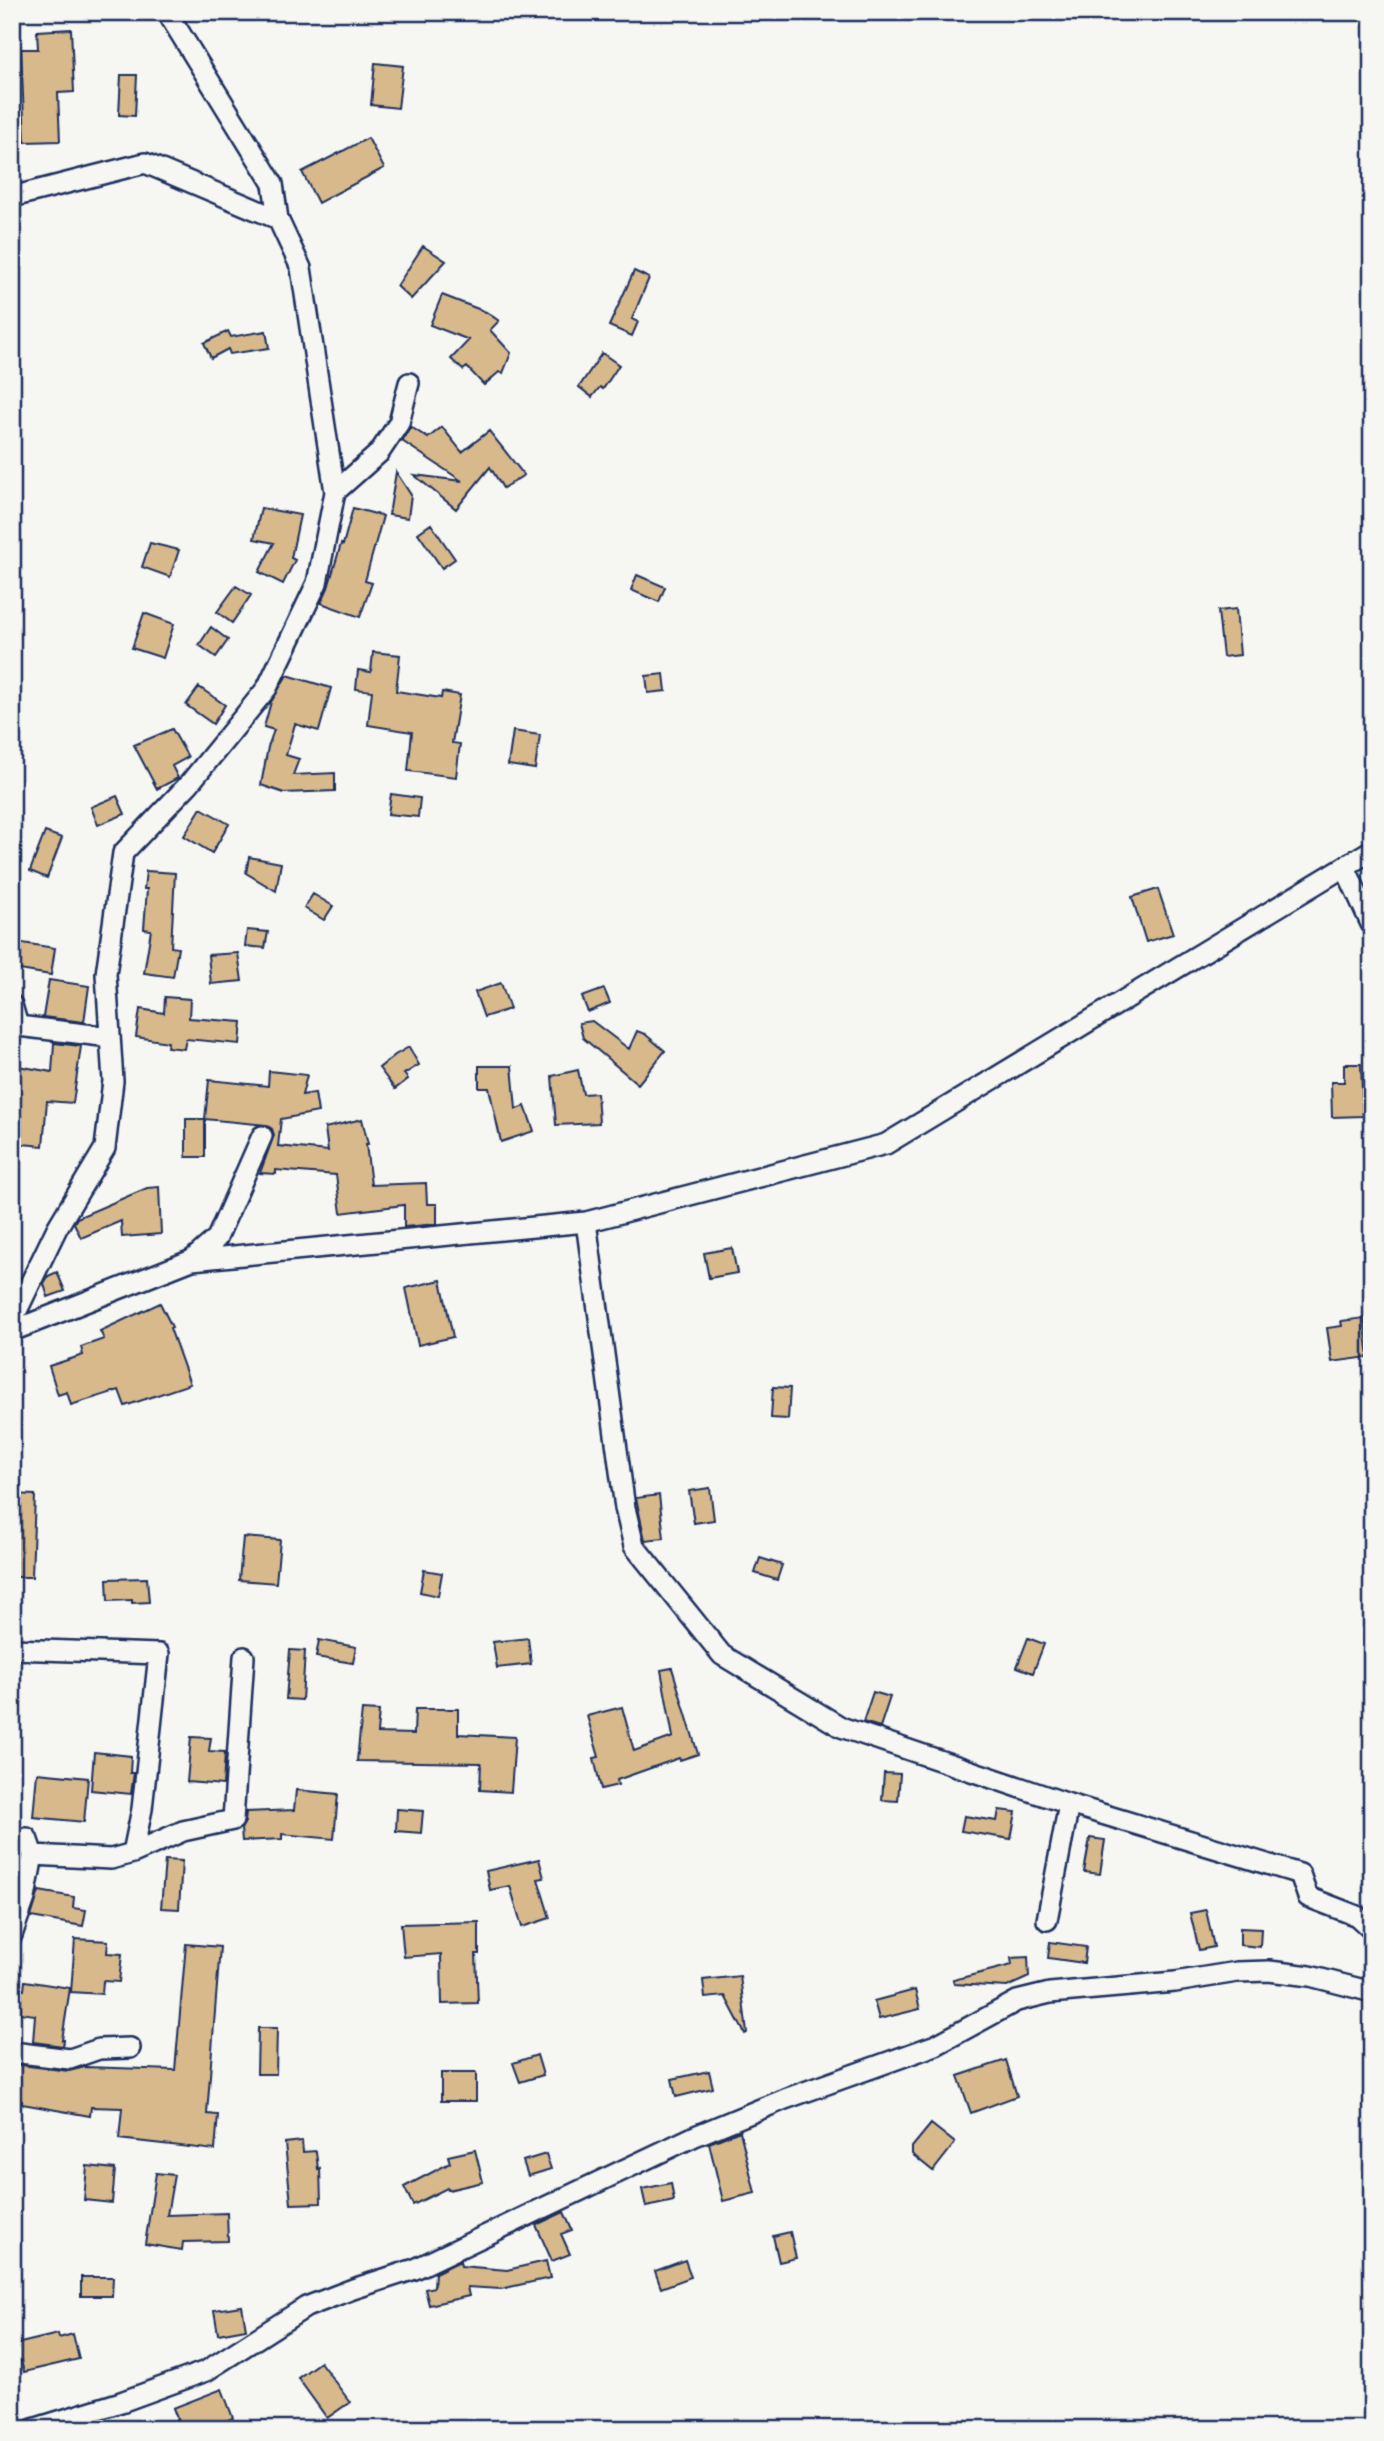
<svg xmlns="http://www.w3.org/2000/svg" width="1384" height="2441" viewBox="0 0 1384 2441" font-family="Mynerve,sans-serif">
<rect width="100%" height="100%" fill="#f6f6f2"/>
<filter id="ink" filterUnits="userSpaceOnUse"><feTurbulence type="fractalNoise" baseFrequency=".0143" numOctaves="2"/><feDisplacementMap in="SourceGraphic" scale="14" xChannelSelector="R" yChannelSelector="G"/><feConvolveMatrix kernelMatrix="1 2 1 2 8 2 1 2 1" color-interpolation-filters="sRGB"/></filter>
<g filter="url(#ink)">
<path fill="#d7b98b" stroke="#1b2f5e" stroke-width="2" d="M 71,29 L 74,92 L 58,93 L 60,141 L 25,142 L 21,49 L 38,49 L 37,31 Z
M 375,63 L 403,66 L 398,108 L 371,105 Z
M 121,75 L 137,75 L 135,116 L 119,115 Z
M 368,138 L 384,168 L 318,203 L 302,172 Z
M 423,246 L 446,261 L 411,299 L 397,286 Z
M 634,271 L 649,278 L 632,319 L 638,322 L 632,336 L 609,326 Z
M 442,295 L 486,312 L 499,321 L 490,330 L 511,353 L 503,373 L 499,372 L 484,385 L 467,367 L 463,370 L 451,359 L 469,340 L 430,325 Z
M 228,331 L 231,337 L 266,331 L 269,348 L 230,354 L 228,349 L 211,358 L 204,343 Z
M 602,353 L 619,365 L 603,389 L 600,387 L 592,397 L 579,387 Z
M 411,427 L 428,438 L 442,427 L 462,452 L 489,431 L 524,475 L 503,488 L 490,467 L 456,509 L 414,475 L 462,481 L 402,441 Z
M 396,472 L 411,495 L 408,518 L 389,515 Z
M 261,508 L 300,515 L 291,558 L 295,560 L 283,584 L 259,572 L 274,543 L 254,539 Z
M 353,508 L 383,516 L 365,581 L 372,583 L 360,617 L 321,603 L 328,588 L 341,544 L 343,545 Z
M 431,524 L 455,559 L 442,568 L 418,533 Z
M 150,543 L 179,550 L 170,577 L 142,567 Z
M 637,575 L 665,587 L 659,602 L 631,590 Z
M 236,586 L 251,595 L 232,623 L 217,612 Z
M 1236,609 L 1240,655 L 1223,657 L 1218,611 Z
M 144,613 L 174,624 L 163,658 L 132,648 Z
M 211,627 L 228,640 L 216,657 L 199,645 Z
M 373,652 L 400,655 L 396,691 L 441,698 L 442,692 L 460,695 L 452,743 L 460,744 L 456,777 L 408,771 L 412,732 L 368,725 L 372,691 L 356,689 L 358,670 L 371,672 Z
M 664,674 L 666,691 L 648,693 L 646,676 Z
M 287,675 L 331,688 L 319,731 L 295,724 L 286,755 L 299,759 L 293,775 L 335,773 L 335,791 L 284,793 L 261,785 L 268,747 L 274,730 L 264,727 L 271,702 Z
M 199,687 L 225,705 L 213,724 L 186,705 Z
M 172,729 L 188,757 L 172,766 L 178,778 L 157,789 L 134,745 Z
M 513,731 L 540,735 L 535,769 L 508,765 Z
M 391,794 L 420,798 L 418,817 L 388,814 Z
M 117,796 L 125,814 L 98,825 L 91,807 Z
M 201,808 L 229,824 L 212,853 L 184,836 Z
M 45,832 L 62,838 L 47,878 L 30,871 Z
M 249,857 L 281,863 L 276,891 L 246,873 Z
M 146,871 L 175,873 L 171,947 L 178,948 L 173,977 L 144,973 L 151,930 L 144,929 L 147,889 L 144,889 Z
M 1158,889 L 1173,934 L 1146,942 L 1132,897 Z
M 313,894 L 333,906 L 324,920 L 304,908 Z
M 247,930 L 268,932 L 265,948 L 245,946 Z
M 16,942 L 55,948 L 51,975 L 13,969 Z
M 238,953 L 242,981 L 211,984 L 208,955 Z
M 49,980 L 89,986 L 84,1022 L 43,1017 Z
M 501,983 L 510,1009 L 484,1017 L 475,992 Z
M 604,989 L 610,1003 L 588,1012 L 582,997 Z
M 165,997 L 190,999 L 189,1018 L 242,1022 L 240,1044 L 186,1039 L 184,1049 L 167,1047 L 168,1042 L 136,1037 L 140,1009 L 164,1013 Z
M 592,1021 L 629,1049 L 637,1031 L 645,1034 L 665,1051 L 638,1084 L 583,1038 L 579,1023 Z
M 54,1043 L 81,1046 L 73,1103 L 47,1101 L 43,1146 L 12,1143 L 12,1065 L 52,1072 Z
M 409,1047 L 419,1065 L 404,1074 L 408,1079 L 395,1089 L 379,1068 L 395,1055 Z
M 1344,1064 L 1361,1064 L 1363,1116 L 1332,1117 L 1331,1082 L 1344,1082 Z
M 479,1066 L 512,1066 L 516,1109 L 525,1106 L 534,1131 L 501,1142 L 489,1088 L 479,1088 Z
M 578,1070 L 583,1094 L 597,1093 L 599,1123 L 556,1125 L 552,1076 Z
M 269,1071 L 307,1075 L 302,1095 L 315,1093 L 318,1112 L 281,1119 L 278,1146 L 328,1151 L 325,1128 L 362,1119 L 368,1144 L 366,1144 L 371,1185 L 426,1183 L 427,1204 L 437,1204 L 437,1224 L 404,1227 L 404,1205 L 341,1213 L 336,1175 L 276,1170 L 276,1174 L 260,1173 L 274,1135 L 272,1129 L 266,1125 L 205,1119 L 205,1157 L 186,1157 L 186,1119 L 205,1119 L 209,1080 L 268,1086 Z
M 159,1187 L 161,1234 L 122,1237 L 121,1221 L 81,1238 L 74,1223 L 77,1218 L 147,1188 Z
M 732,1248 L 737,1273 L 709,1278 L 704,1253 Z
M 57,1272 L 65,1291 L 48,1297 L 44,1284 L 48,1276 Z
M 441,1280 L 453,1337 L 418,1345 L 406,1288 Z
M 160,1303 L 172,1327 L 170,1328 L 190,1384 L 125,1406 L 119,1390 L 71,1405 L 67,1392 L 58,1395 L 49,1366 L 83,1355 L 81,1347 L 104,1339 L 100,1331 Z
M 1364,1318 L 1369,1357 L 1332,1362 L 1327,1328 L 1342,1326 L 1341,1321 Z
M 773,1387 L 790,1388 L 788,1419 L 771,1418 Z
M 710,1488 L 714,1520 L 694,1523 L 689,1491 Z
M 12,1494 L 35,1495 L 32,1577 L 12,1577 Z
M 659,1495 L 664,1538 L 645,1540 L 636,1498 Z
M 243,1537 L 280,1540 L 276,1583 L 239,1580 Z
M 760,1558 L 782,1565 L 777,1580 L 755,1573 Z
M 424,1570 L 442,1573 L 438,1596 L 420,1592 Z
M 147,1578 L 149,1602 L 132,1603 L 132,1600 L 108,1601 L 107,1579 Z
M 528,1638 L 531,1664 L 497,1668 L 493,1642 Z
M 1028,1638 L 1044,1644 L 1033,1673 L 1017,1667 Z
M 319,1640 L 356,1647 L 353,1663 L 316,1657 Z
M 290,1650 L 305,1651 L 302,1700 L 286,1699 Z
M 672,1668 L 698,1754 L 680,1760 L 679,1758 L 617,1780 L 618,1785 L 601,1789 L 594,1758 L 599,1757 L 587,1716 L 622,1707 L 634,1751 L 673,1737 L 661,1670 Z
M 873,1692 L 890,1697 L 880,1727 L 863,1722 Z
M 415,1709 L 458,1709 L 458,1734 L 515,1737 L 511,1792 L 480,1790 L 481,1763 L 357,1761 L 362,1710 L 379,1711 L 377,1733 L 414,1734 Z
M 191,1737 L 211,1738 L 209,1751 L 225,1752 L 223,1785 L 187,1782 Z
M 94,1752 L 131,1756 L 130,1773 L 134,1773 L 131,1794 L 91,1790 Z
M 37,1773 L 88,1778 L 84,1822 L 33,1817 Z
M 884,1773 L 900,1774 L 898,1801 L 882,1800 Z
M 296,1790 L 338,1794 L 334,1839 L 282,1834 L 282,1839 L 242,1841 L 241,1829 L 245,1822 L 246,1812 L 294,1810 Z
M 397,1809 L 423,1811 L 421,1833 L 396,1831 Z
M 999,1810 L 1016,1812 L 1011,1839 L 961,1831 L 964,1816 L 997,1821 Z
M 1090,1838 L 1105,1840 L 1100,1874 L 1084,1872 Z
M 539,1859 L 544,1878 L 538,1879 L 550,1918 L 522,1927 L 510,1886 L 490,1890 L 486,1871 Z
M 165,1860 L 182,1861 L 179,1909 L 161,1908 Z
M 39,1891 L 74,1897 L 73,1908 L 86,1910 L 83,1926 L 31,1917 Z
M 1206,1910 L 1214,1947 L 1199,1950 L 1190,1913 Z
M 479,1922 L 479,1954 L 476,1954 L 478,2003 L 442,2004 L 441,1954 L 404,1957 L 401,1924 Z
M 1240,1928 L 1261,1929 L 1260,1947 L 1240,1945 Z
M 75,1939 L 108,1941 L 107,1953 L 122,1954 L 119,1982 L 103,1981 L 102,1994 L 71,1992 Z
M 1050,1942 L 1086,1947 L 1084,1963 L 1048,1958 Z
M 186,1944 L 220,1947 L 207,2114 L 218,2115 L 215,2150 L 119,2139 L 122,2108 L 91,2107 L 90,2116 L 22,2104 L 22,2101 L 12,2100 L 12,2064 L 69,2071 L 85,2067 L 175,2070 Z
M 1028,1957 L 1029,1977 L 1007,1987 L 954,1984 L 953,1980 L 1012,1965 L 1011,1958 Z
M 740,1976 L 747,2033 L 745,2034 L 725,1996 L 705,1998 L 703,1980 Z
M 25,1981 L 70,1988 L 62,2040 L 64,2040 L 63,2046 L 33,2042 L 35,2015 L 20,2013 L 21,2007 L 12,2006 L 12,1989 L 24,1990 Z
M 915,1990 L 920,2009 L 879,2019 L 874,2001 Z
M 258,2028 L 277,2028 L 276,2074 L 257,2074 Z
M 537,2055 L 543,2075 L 520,2082 L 513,2063 Z
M 1006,2060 L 1017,2096 L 971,2113 L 958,2076 Z
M 709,2071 L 713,2088 L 676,2097 L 672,2079 Z
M 441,2073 L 476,2073 L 476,2101 L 441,2101 Z
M 931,2124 L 955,2143 L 933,2171 L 912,2154 L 912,2147 Z
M 740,2131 L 755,2193 L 723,2201 L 709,2143 Z
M 302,2141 L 303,2152 L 316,2151 L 318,2169 L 320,2168 L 321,2203 L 291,2204 L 285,2143 Z
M 475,2150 L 483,2182 L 448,2190 L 447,2188 L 413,2205 L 404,2187 L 450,2163 L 448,2156 Z
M 546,2154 L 551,2169 L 528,2176 L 523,2161 Z
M 87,2166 L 115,2169 L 112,2203 L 84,2200 Z
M 156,2173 L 174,2175 L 167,2215 L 227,2213 L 228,2241 L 183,2242 L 182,2250 L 145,2244 Z
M 671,2183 L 674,2201 L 646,2207 L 642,2189 Z
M 564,2212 L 572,2230 L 561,2234 L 570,2254 L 552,2261 L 536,2225 Z
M 790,2232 L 796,2258 L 779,2262 L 773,2236 Z
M 685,2260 L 691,2277 L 661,2288 L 655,2271 Z
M 460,2261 L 461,2266 L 507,2270 L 546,2261 L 550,2278 L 501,2289 L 467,2287 L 469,2296 L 429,2305 L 425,2289 L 434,2287 L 435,2273 Z
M 81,2277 L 113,2277 L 112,2296 L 81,2296 Z
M 242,2306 L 246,2329 L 218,2334 L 214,2310 Z
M 58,2334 L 59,2338 L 73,2334 L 79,2359 L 24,2372 L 21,2361 L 12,2363 L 12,2345 Z
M 320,2362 L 350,2402 L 327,2418 L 298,2378 Z
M 222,2389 L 233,2418 L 205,2429 L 181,2429 L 173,2408 Z"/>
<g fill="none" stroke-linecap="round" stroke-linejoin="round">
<defs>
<path id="street" d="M 167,12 L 273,184 L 278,219
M 12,197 L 145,163 L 278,219 L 301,268 L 335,492
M 1345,867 L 1372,926
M 12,1005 L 18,1026 L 110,1037
M 586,1222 L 625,1508 L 634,1546 L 722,1655 L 841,1727 L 1069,1804 L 1300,1874 L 1308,1897 L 1357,1916 L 1372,1930
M 192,1260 L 217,1238 L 262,1136
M 12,1321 L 57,1228 L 105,1148 L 113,1081 L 106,974 L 123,853 L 189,784 L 267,688 L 317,583 L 335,492 L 379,453 L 399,423 L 409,383
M 12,1331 L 192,1260 L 586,1222 L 886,1144 L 1372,850
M 12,1649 L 159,1654 L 142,1809 L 133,1853 L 111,1859 L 33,1855
M 12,1840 L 27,1838 L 33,1855 L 25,1898 L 12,1935
M 133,1853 L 183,1831 L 233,1820 L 244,1657
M 1047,1920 L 1069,1804
M 12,2052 L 70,2059 L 99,2049 L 130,2048
M 33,2429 L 121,2402 L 206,2371 L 306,2307 L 353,2289 L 415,2269 L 695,2136 L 785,2099 L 936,2045 L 1017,2001 L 1050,1993 L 1175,1982 L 1237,1972 L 1269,1971 L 1310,1976 L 1372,1992"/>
</defs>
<use href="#street" stroke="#1b2f5e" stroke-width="24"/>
<use href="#street" stroke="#f6f6f2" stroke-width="19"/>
</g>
</g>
<rect width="1384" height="2441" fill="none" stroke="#f6f6f2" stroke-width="42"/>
<rect x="21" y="21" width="1342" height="2399" fill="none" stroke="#1b2f5e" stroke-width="2.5" filter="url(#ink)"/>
</svg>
